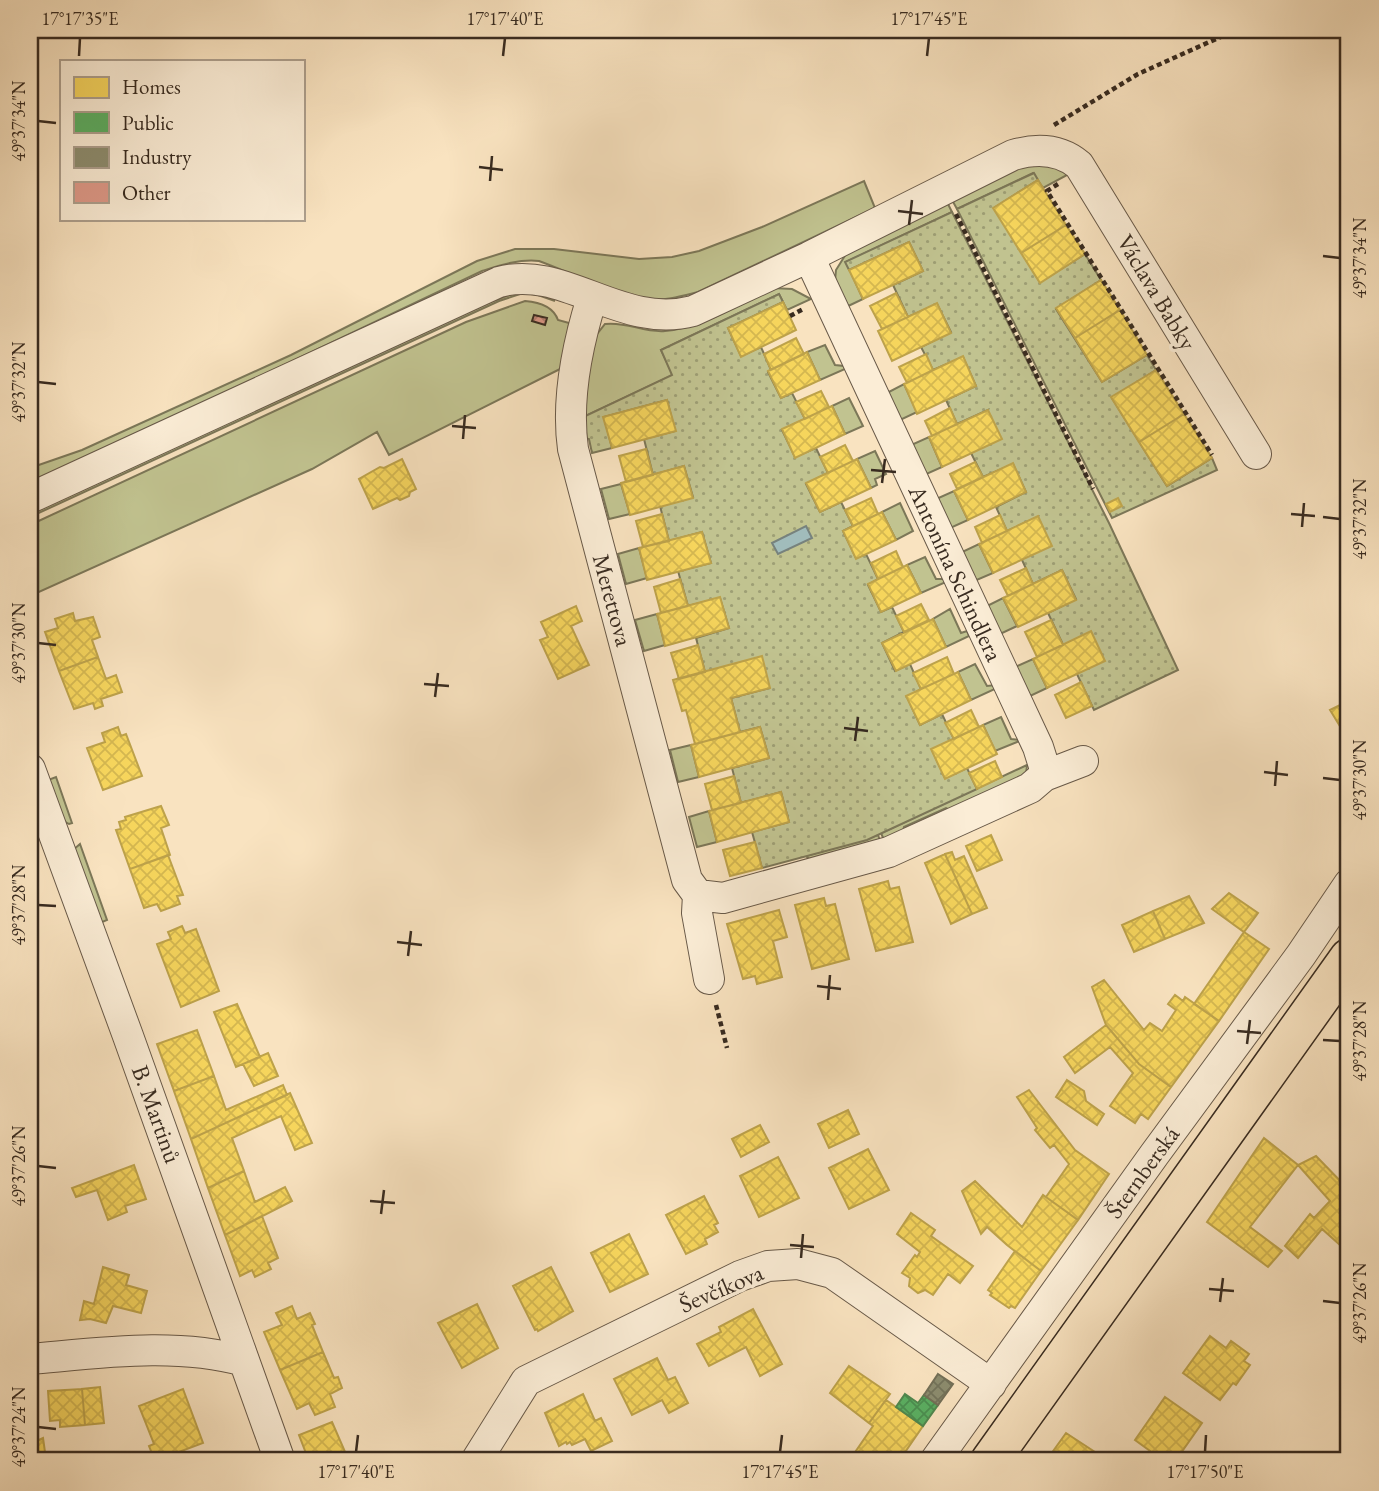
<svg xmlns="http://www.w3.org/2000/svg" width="1379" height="1491" viewBox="0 0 1379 1491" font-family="'EB Garamond',serif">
<defs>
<pattern id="park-dots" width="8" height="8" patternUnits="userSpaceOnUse" patternTransform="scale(1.75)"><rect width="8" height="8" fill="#c1c390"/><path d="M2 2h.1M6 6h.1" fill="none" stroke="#9e9f75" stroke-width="1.8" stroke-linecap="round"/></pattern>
<pattern id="homes-cross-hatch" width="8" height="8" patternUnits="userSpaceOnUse" patternTransform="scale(1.75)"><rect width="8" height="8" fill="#f6d55c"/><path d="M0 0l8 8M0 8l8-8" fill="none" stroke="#d4b750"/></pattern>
<pattern id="public-cross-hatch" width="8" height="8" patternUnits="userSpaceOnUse" patternTransform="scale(1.75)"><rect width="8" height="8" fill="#5aae61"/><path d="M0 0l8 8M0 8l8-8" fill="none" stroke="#4b8e50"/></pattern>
<pattern id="industry-cross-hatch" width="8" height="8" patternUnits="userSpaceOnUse" patternTransform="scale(1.75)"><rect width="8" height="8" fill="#8c8c6e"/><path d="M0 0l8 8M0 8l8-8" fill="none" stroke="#73735a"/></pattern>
<pattern id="building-cross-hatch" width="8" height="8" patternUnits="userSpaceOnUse" patternTransform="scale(1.75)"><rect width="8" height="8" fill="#de9989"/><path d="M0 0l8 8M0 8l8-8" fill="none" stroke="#b57d70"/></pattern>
</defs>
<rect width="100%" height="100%" fill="#f9e3c0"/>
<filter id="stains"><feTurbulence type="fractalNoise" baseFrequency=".00286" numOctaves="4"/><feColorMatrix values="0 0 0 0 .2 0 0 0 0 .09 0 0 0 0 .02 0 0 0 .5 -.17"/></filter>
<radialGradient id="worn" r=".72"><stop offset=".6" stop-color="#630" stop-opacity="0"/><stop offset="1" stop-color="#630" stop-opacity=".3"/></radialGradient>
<path fill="#c1c390" stroke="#7c7758" stroke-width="2" d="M 1047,161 L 1069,174 L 1043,188 L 1033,173 L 957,209 L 952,200 L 1025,165 Z
M 864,181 L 875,208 L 698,292 C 682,296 665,301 649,299 C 614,295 572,273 539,261 C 519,259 501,265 482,271 L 30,486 L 30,468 L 82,450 L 291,355 L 477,261 L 515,249 L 554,249 L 639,259 L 672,257 L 699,251 L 762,227 Z
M 947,202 L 952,212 L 846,262 L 863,299 L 844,308 L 835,281 L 836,270 L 846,254 Z
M 773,288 L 792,289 L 811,299 L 787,310 L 779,294 L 661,350 L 673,375 L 579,419 L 594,338 L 605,324 C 626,321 644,333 665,331 C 703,328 739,304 773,288 Z
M 515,293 L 537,293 L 555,301 L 538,295 L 523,293 L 499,301 L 30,517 L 30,514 L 77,491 L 479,306 Z
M 525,301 C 538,302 553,306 558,320 L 569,323 L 564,367 L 389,455 L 377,432 L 312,469 L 30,596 L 30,525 L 466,322 Z
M 825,345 L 835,365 L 844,366 L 845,369 L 820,380 L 807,352 Z
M 904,384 L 917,412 L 898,421 L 885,394 Z
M 849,398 L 863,426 L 845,434 L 832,406 Z
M 929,437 L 942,467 L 922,476 L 909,446 Z
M 875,451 L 886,474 L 875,479 L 877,485 L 871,488 L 857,459 Z
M 621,484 L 630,514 L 609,519 L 601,489 Z
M 954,491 L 968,520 L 948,529 L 934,500 Z
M 900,503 L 913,531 L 896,540 L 882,512 Z
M 979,544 L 993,573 L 972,582 L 960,553 Z
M 639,548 L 647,578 L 626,584 L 618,554 Z
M 925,557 L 936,579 L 945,579 L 946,582 L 921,593 L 907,565 Z
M 1003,598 L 1017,626 L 998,635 L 985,607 Z
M 950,609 L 961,633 L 967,631 L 969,636 L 946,647 L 933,619 Z
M 657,614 L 665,645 L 644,651 L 635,620 Z
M 1033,659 L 1047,688 L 1028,697 L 1013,668 Z
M 975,664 L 987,686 L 996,685 L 997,688 L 971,700 L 958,672 Z
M 1001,717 L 1011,739 L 1022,740 L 995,751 L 983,725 Z
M 691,745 L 699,777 L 678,782 L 670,750 Z
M 1027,765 L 1026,774 L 956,813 L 946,808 L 904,827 L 902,836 L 886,845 L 881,833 Z
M 56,777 L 72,823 L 69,824 L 62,820 L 48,780 Z
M 709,811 L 717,842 L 697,847 L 689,817 Z
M 878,835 L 882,846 L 815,865 L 806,856 Z
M 80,844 L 107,920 L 100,923 L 73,850 Z"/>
<path fill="url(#park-dots)" stroke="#7c7758" stroke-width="2" d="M 1034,173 L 1038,180 L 994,208 L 1040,282 L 1085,254 L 1101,280 L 1056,309 L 1102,382 L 1147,355 L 1156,370 L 1112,398 L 1167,486 L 1212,458 L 1217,470 L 1112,518 L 957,209 Z
M 952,212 L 1109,523 L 1178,670 L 1094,710 L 1048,613 L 1076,599 L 1062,570 L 1033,584 L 1022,560 L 1038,517 L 1007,531 L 996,507 L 1026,492 L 1013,464 L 983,477 L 971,453 L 988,410 L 957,424 L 946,400 L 976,386 L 963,357 L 933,370 L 921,347 L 951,332 L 937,304 L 908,317 L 893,285 L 923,271 L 909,242 L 849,270 L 845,262 Z
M 779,294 L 783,302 L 728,328 L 741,356 L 761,347 L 771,370 L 768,372 L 781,398 L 792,393 L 805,419 L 782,430 L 795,457 L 816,448 L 828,473 L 806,484 L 820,512 L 841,502 L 853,526 L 843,531 L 856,558 L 866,554 L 878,579 L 868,585 L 881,612 L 892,607 L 904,632 L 882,643 L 895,671 L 910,664 L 921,689 L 907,697 L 920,725 L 942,714 L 954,739 L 932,750 L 945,778 L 967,768 L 977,789 L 867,840 L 762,868 L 752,832 L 789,822 L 781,792 L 741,803 L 732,768 L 769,758 L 760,727 L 740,732 L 731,698 L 770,688 L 705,672 L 696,638 L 729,628 L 720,598 L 688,606 L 678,571 L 711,563 L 702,532 L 669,541 L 660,506 L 693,497 L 684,466 L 653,475 L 644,439 L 675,431 L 667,400 L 604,417 L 612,448 L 592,453 L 589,439 L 580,437 L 579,419 L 672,375 L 661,350 Z"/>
<path fill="#a1bcbb" stroke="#77827d" stroke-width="2" d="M 806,526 L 812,538 L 778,554 L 772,543 Z"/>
<path fill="url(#homes-cross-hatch)" stroke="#bda24a" stroke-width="2" d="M 1038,180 L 1066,225 L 1021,253 L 993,208 Z
M 1066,225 L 1085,254 L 1040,283 L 1021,253 Z
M 909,242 L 923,271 L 863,299 L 849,270 Z
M 1101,280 L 1120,310 L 1075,338 L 1056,308 Z
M 896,293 L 908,317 L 882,329 L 870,306 Z
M 783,302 L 796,330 L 741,357 L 728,328 Z
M 937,303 L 951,333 L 892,361 L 878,331 Z
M 1120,310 L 1147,355 L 1102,382 L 1075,338 Z
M 796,338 L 804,354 L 771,370 L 764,354 Z
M 807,352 L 820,380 L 781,398 L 768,371 Z
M 926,354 L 933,370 L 907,383 L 899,367 Z
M 963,356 L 976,386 L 917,414 L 904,384 Z
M 1156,370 L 1184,414 L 1139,442 L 1111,397 Z
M 821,391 L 829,407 L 805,419 L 796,402 Z
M 667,400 L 676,431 L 612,448 L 603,417 Z
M 832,406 L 845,434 L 795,458 L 782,429 Z
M 950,408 L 957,424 L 932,436 L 925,421 Z
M 988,410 L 1002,439 L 942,467 L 929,437 Z
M 1184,414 L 1212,458 L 1167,486 L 1139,442 Z
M 845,445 L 853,461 L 828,473 L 820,457 Z
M 646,449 L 653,475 L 626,482 L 619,456 Z
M 402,459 L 416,489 L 410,492 L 409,496 L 400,500 L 397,498 L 373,509 L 359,479 L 380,467 L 384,468 Z
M 857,459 L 871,488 L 820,512 L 806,483 Z
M 975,462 L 983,477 L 957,489 L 950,474 Z
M 1013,463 L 1026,492 L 968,520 L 954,491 Z
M 684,466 L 693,498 L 630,515 L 621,483 Z
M 871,498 L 878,514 L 853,526 L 845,510 Z
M 1118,498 L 1122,506 L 1110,512 L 1106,504 Z
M 882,512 L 896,540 L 856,559 L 843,531 Z
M 662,514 L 669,541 L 643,547 L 636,521 Z
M 1000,515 L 1007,531 L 982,543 L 975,527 Z
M 1038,516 L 1052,546 L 993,573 L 979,544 Z
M 702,532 L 711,563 L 647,580 L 639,548 Z
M 896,551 L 903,567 L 878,579 L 871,563 Z
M 907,565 L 921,593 L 881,612 L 868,584 Z
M 1026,568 L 1033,584 L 1008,596 L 1000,580 Z
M 1062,570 L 1076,600 L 1018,627 L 1003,598 Z
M 680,579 L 688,606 L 661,613 L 654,587 Z
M 720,597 L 729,628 L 665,646 L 657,614 Z
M 921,604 L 929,620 L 904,632 L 896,616 Z
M 576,606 L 582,621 L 571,626 L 589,665 L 558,679 L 540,640 L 548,637 L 541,622 Z
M 73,613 L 75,621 L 93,617 L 100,637 L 92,640 L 98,657 L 59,671 L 45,632 L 58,628 L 55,619 Z
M 933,619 L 946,647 L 896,671 L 882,643 Z
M 1051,620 L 1063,645 L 1037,657 L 1025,632 Z
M 1091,631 L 1105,661 L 1047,688 L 1033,659 Z
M 698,645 L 705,672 L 679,679 L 671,653 Z
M 762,656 L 770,688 L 731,698 L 740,732 L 695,744 L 686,710 L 682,711 L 673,680 Z
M 98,657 L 106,679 L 116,675 L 122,692 L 101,699 L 103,706 L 95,709 L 93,703 L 74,709 L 59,671 Z
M 947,657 L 954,674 L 921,689 L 913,673 Z
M 958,672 L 971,700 L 920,725 L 906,696 Z
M 1081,682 L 1092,706 L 1066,718 L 1055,695 Z
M 1342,704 L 1349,716 L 1349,730 L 1344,733 L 1330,710 Z
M 971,710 L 979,727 L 954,739 L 945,723 Z
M 983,725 L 997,754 L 945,779 L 931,749 Z
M 118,727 L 121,736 L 126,734 L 142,776 L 103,790 L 87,748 L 105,742 L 102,733 Z
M 760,727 L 769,758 L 699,777 L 691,745 Z
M 995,761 L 1002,777 L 977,789 L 969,773 Z
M 734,776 L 741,803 L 712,810 L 705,784 Z
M 781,792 L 789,822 L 717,842 L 709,811 Z
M 161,806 L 169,825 L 161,828 L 170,855 L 130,869 L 116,830 L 121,829 L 119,822 L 126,820 L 125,817 Z
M 991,835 L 1002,860 L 977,871 L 966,846 Z
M 755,842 L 762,868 L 730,876 L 723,850 Z
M 952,852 L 955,860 L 964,856 L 987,908 L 972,914 L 945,854 Z
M 945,854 L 972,914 L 951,924 L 925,863 Z
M 168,855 L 183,895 L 177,896 L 180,904 L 161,911 L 157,904 L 144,908 L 130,869 Z
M 888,881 L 890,889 L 899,887 L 913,942 L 876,951 L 859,889 Z
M 1229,893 L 1258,913 L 1244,932 L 1212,909 Z
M 1189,896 L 1204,923 L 1165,939 L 1153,911 Z
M 824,898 L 826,906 L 835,904 L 849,959 L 812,969 L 795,905 Z
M 779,910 L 787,937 L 773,941 L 782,977 L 757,984 L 755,976 L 743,979 L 727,924 Z
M 1153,911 L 1165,939 L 1134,952 L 1122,925 Z
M 182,926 L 185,933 L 196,929 L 219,991 L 181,1007 L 157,944 L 171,939 L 168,932 Z
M 1244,932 L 1269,949 L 1219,1021 L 1194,1004 Z
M 1104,980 L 1144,1030 L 1150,1023 L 1162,1031 L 1176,1010 L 1168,1004 L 1175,995 L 1183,1001 L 1185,997 L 1219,1021 L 1171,1087 L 1139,1064 L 1106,1025 L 1092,987 Z
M 237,1004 L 260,1057 L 236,1067 L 214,1012 Z
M 1106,1025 L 1139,1064 L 1171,1087 L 1148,1119 L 1141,1114 L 1135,1123 L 1110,1106 L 1133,1073 L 1110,1047 L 1075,1073 L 1064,1057 Z
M 197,1030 L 214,1076 L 174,1091 L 157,1044 Z
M 268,1053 L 278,1076 L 254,1086 L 243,1064 Z
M 214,1076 L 226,1110 L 283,1085 L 287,1095 L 191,1139 L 174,1091 Z
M 1067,1080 L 1084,1091 L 1086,1101 L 1104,1114 L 1097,1125 L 1056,1097 Z
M 1029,1090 L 1075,1150 L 1109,1174 L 1078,1220 L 1046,1197 L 1069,1164 L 1054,1145 L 1050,1148 L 1035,1130 L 1037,1128 L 1017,1097 Z
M 290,1093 L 312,1143 L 295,1150 L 281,1116 L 232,1138 L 244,1171 L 208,1188 L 191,1139 Z
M 848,1110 L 859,1134 L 829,1148 L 818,1124 Z
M 760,1125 L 769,1142 L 741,1157 L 732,1139 Z
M 1264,1138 L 1298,1165 L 1250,1227 L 1282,1251 L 1268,1267 L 1207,1222 Z
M 868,1149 L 889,1190 L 849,1209 L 829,1168 Z
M 1316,1156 L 1349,1190 L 1349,1233 L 1340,1245 L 1322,1229 L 1298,1258 L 1285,1246 L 1310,1214 L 1314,1218 L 1330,1201 L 1298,1165 Z
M 778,1157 L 799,1198 L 759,1217 L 740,1176 Z
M 134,1165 L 146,1199 L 125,1206 L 127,1212 L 108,1220 L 97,1190 L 76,1197 L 72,1188 Z
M 244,1171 L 255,1202 L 285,1187 L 292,1201 L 225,1235 L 208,1188 Z
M 975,1181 L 1022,1227 L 1043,1195 L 1078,1220 L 1041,1271 L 1007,1245 L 987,1227 L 981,1234 L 962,1191 Z
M 704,1196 L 718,1223 L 714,1225 L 718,1232 L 705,1239 L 707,1244 L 686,1254 L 666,1215 Z
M 911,1213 L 935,1230 L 931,1236 L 973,1266 L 960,1283 L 948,1274 L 933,1295 L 925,1290 L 918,1293 L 909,1286 L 910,1278 L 902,1273 L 915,1255 L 917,1257 L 920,1252 L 897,1234 Z
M 262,1216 L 278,1258 L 268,1263 L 271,1269 L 255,1277 L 252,1270 L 240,1276 L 225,1235 Z
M 629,1234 L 648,1274 L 610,1292 L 591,1253 Z
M 1015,1251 L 1041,1271 L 1015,1308 L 1011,1306 L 1009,1308 L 990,1295 L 992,1293 L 988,1290 Z
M 103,1267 L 129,1275 L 126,1285 L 147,1291 L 141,1313 L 113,1306 L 106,1323 L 90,1319 L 80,1320 L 84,1301 L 94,1304 Z
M 551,1267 L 573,1311 L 538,1331 L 537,1329 L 535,1330 L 513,1286 Z
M 477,1304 L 498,1348 L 462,1368 L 438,1323 Z
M 292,1306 L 297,1319 L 310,1313 L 315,1324 L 312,1325 L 323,1352 L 280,1370 L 264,1332 L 282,1325 L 276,1313 Z
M 753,1309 L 782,1364 L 760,1376 L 746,1347 L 709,1366 L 697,1344 L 721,1332 L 719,1327 Z
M 1210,1336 L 1226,1348 L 1231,1341 L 1249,1354 L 1244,1361 L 1250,1365 L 1236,1385 L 1233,1383 L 1220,1400 L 1183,1373 Z
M 323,1352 L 334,1378 L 338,1377 L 342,1388 L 330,1394 L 335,1407 L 315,1415 L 309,1403 L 297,1409 L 280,1370 Z
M 657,1358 L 668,1380 L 675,1377 L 688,1403 L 669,1413 L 662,1400 L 632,1415 L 614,1379 Z
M 849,1366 L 890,1394 L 869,1423 L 830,1393 Z
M 100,1387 L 104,1423 L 85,1425 L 82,1389 Z
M 82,1389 L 85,1425 L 60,1427 L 60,1420 L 50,1421 L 48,1391 Z
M 183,1389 L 203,1443 L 155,1461 L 149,1446 L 154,1444 L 139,1406 Z
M 583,1394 L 595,1421 L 601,1418 L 612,1441 L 591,1451 L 585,1439 L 572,1445 L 570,1442 L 567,1444 L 566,1442 L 559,1446 L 545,1413 Z
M 1165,1397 L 1202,1423 L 1181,1453 L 1193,1461 L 1164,1461 L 1135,1440 Z
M 886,1400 L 923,1426 L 899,1461 L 849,1461 L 873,1426 L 869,1423 Z
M 332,1422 L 349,1461 L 309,1461 L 299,1435 Z
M 1066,1433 L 1098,1454 L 1093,1461 L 1046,1461 Z
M 43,1438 L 45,1452 L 36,1461 L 30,1461 L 30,1444 Z"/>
<path fill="url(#public-cross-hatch)" stroke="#50874e" stroke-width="2" d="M 905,1394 L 918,1403 L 924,1395 L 938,1405 L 923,1426 L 896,1407 Z"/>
<path fill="url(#industry-cross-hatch)" stroke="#736f57" stroke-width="2" d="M 938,1374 L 953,1384 L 938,1405 L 924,1395 Z"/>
<path fill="url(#building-cross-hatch)" stroke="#382b20" stroke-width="2" d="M 534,315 L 547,318 L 545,325 L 532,321 Z"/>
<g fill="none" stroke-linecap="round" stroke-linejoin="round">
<defs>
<path id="minor" d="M 809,257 L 1038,747 L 1044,766 L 1044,776
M 592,298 C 577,346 566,399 573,449 L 687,880 L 698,895 L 723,898 L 889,852 L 1030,788 L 1044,776 L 1083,761
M 30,498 L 499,282 C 564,264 621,330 693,311 L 809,257 L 1013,155 C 1037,148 1060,149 1079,165 L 1256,454
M 30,769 L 128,1036 L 280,1461
M 698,895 L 697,913 L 709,979
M 30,1359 C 100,1353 176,1342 244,1361
M 476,1461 L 526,1381 L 740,1276 L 768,1266 L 798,1264 L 832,1273 L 991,1384
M 935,1461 L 1154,1155 L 1301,955 L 1349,884"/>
<path id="major" d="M 990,1461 L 1349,958"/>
</defs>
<use href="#minor" stroke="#685948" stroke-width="32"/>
<use href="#major" stroke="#382b20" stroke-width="41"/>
<path stroke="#382b20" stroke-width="4.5" stroke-dasharray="5 3.5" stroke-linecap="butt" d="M 1054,125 L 1138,74 L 1236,30
M 1058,184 L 1047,191 L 1212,455
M 956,214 L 1093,489
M 790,316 L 805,308
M 716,1005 L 727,1048"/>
<use href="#minor" stroke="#fbedd6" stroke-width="30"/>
<use href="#major" stroke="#f9e3c0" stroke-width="38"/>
</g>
<path fill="none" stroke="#382b20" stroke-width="2.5" d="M 79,56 L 80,38M 503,56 L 505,38M 927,56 L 929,38M 38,121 L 56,123M 479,167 L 503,170M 490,181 L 492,156M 898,211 L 923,214M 909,225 L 912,200M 1323,256 L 1340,258M 38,382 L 56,384M 452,426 L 476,428M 463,439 L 465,415M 871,470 L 896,472M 882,483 L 885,459M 1291,514 L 1315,516M 1323,517 L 1340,519M 1302,527 L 1304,503M 38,643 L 56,645M 424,684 L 449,686M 435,697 L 438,673M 844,728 L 868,731M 855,741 L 858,717M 1264,772 L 1288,775M 1323,778 L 1340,780M 1275,786 L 1277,761M 38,905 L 56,906M 397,942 L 422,945M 408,956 L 411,931M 817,986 L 841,989M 828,1000 L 830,975M 1237,1031 L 1261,1033M 1323,1040 L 1340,1041M 1247,1044 L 1250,1020M 38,1166 L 56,1168M 370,1201 L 395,1203M 381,1214 L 384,1190M 790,1245 L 814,1247M 801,1258 L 803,1234M 1209,1289 L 1234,1291M 1323,1301 L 1340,1303M 1220,1302 L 1223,1278M 38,1427 L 56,1429M 356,1452 L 358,1435M 780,1452 L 782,1435M 1205,1452 L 1206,1435"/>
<g text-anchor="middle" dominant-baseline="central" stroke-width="7" stroke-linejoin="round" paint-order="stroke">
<g font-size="24" fill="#382b20" stroke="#fbedd6">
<text transform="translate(1157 292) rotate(59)">Václava Babky</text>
<text transform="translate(956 573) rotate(65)">Antonína Schindlera</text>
<text transform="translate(613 600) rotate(75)">Merettova</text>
<text transform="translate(157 1114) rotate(70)">B. Martinů</text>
<text transform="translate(1142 1172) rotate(-54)">Šternberská</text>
<text transform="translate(721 1288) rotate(-23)">Ševčíkova</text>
</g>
</g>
<rect width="1379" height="1491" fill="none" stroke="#f9e3c0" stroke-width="77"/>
<rect x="60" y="60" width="245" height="161" fill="#fbedd6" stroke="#ad9f8d" stroke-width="2"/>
<rect x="74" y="77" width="35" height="21" fill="#f6d55c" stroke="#ad9f8d" stroke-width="2"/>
<text x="122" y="94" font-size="21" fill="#382b20">Homes</text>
<rect x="74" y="112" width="35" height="21" fill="#5aae61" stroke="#ad9f8d" stroke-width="2"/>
<text x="122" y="130" font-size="21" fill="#382b20">Public</text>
<rect x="74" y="147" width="35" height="21" fill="#8c8c6e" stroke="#ad9f8d" stroke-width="2"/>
<text x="122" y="164" font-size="21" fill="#382b20">Industry</text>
<rect x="74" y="182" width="35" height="21" fill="#de9989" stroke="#ad9f8d" stroke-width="2"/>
<text x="122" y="200" font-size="21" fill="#382b20">Other</text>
<rect x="38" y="38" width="1302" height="1414" fill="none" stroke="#382b20" stroke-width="2.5"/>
<g font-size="18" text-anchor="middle" fill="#382b20">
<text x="80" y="25">17°17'35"E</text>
<text x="505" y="25">17°17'40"E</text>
<text x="929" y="25">17°17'45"E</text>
<text transform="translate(19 121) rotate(-90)" y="6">49°37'34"N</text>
<text transform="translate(1360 258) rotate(-90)" y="6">49°37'34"N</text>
<text transform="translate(19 382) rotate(-90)" y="6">49°37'32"N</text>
<text transform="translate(1360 519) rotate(-90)" y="6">49°37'32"N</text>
<text transform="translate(19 643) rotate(-90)" y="6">49°37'30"N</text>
<text transform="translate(1360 780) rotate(-90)" y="6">49°37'30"N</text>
<text transform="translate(19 905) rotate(-90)" y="6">49°37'28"N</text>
<text transform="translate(1360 1041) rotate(-90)" y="6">49°37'28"N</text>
<text transform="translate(19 1166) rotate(-90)" y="6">49°37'26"N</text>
<text transform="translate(1360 1303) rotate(-90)" y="6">49°37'26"N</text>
<text transform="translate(19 1427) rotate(-90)" y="6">49°37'24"N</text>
<text x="356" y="1478">17°17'40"E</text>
<text x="780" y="1478">17°17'45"E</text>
<text x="1205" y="1478">17°17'50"E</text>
</g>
<rect width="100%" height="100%" filter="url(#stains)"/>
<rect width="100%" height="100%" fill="url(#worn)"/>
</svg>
